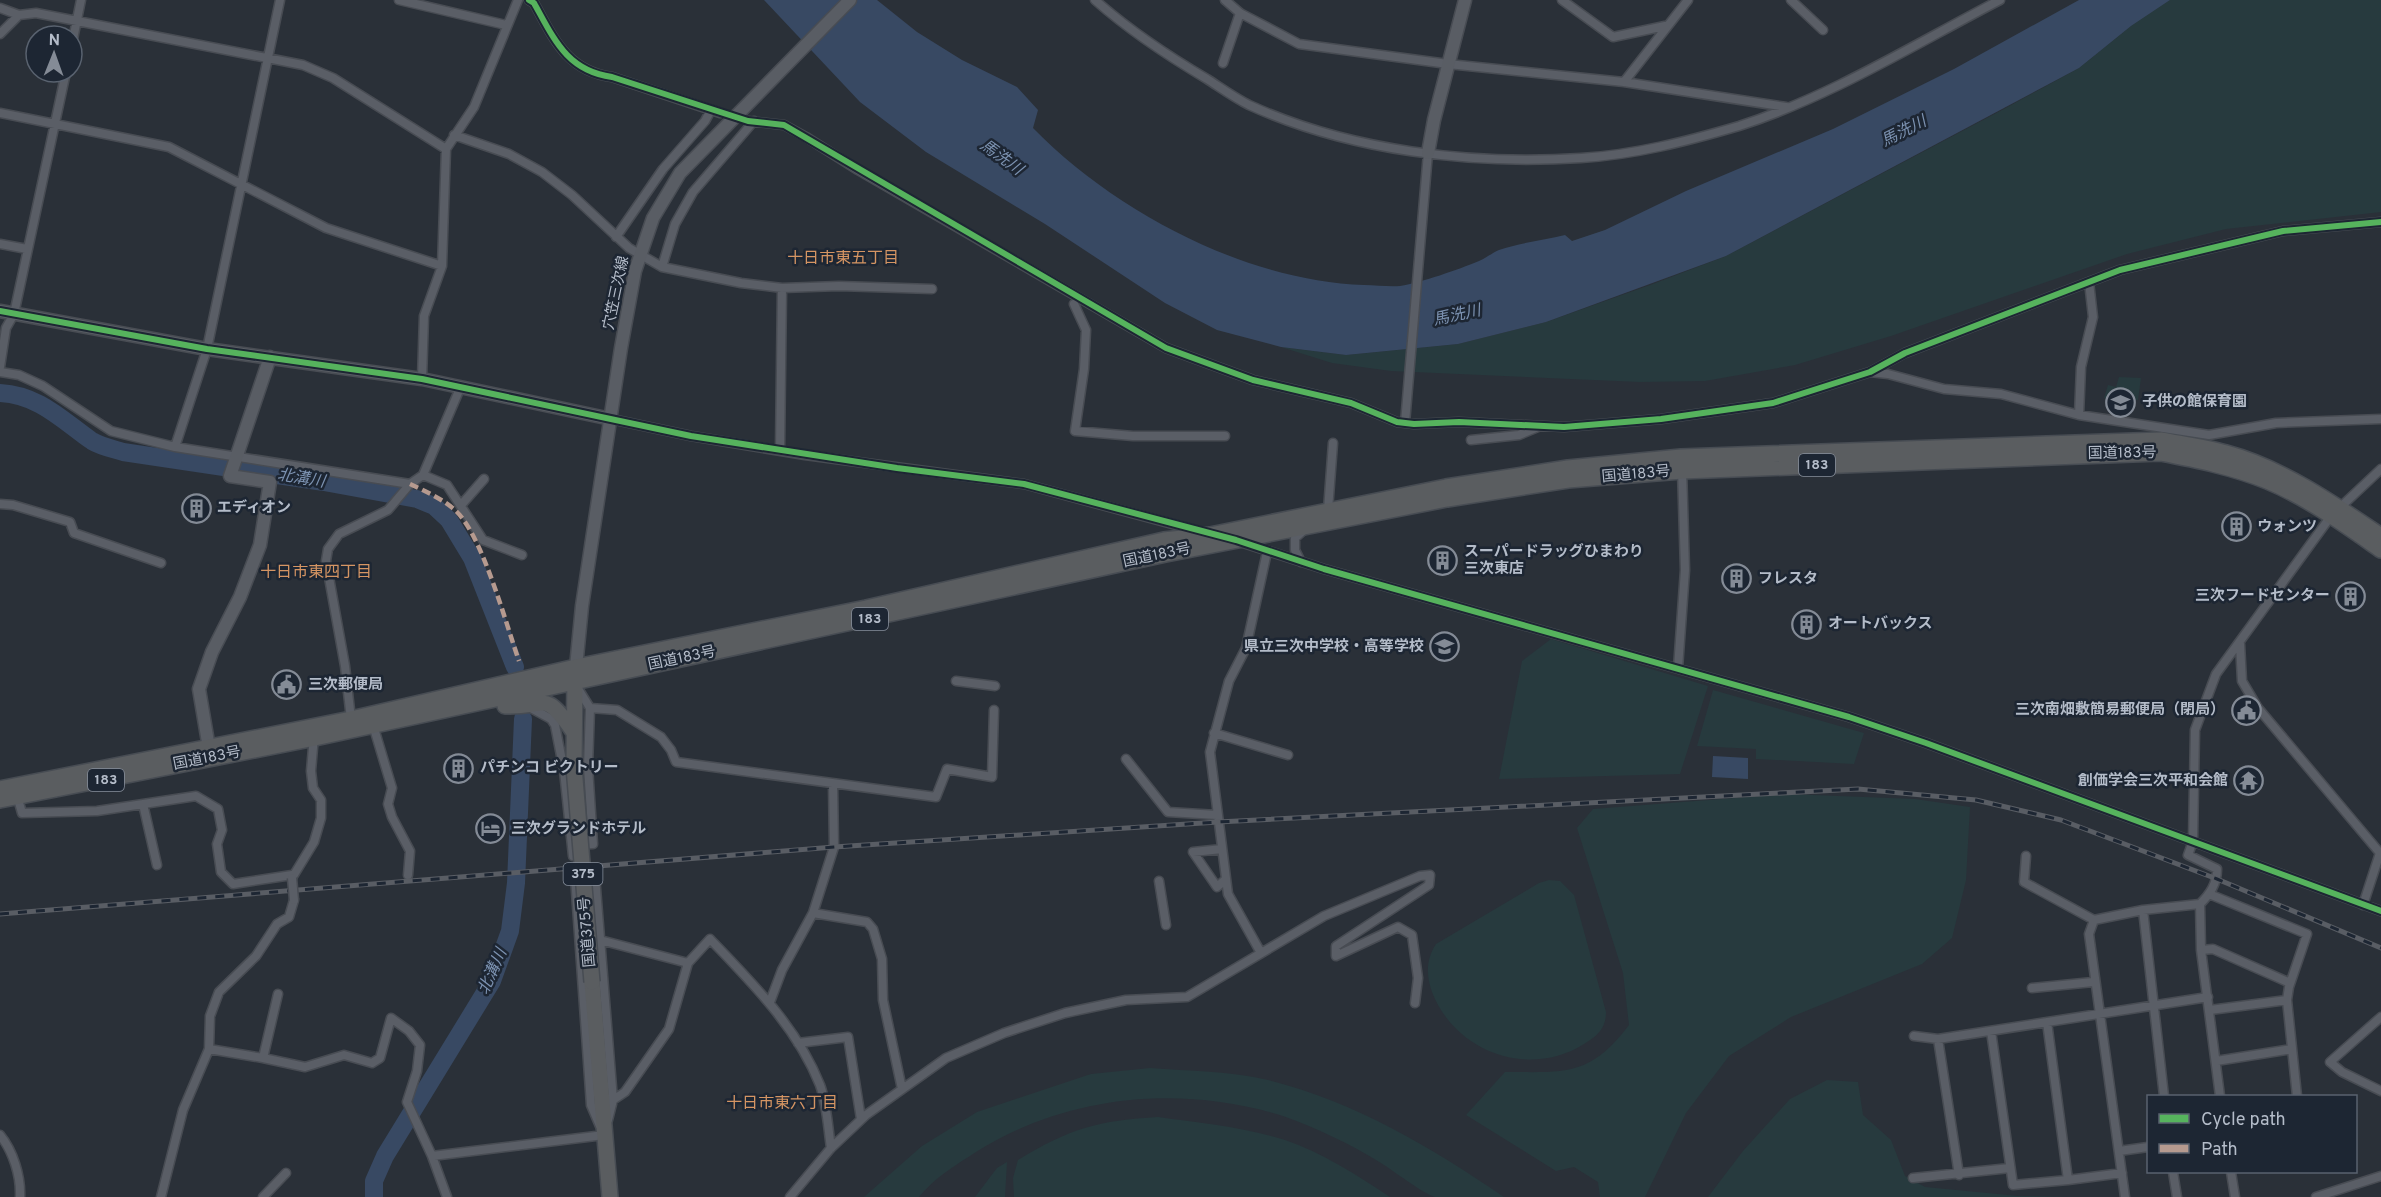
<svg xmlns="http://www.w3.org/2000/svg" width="2381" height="1197" viewBox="0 0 2381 1197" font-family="Overpass,'Noto Sans JP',sans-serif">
<rect width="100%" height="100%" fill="#2a3038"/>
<path fill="#273a3e" d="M 2170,0 L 2381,0 L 2381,212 L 2226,229 L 2127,254 L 1891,336 L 1795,365 L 1705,381 L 1640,382 L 1391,371 L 1332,363 L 1281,347 L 1346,355 L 1458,344 L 1546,322 L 1653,284 L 1726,256 L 2004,109 L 2079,68 L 2131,26 Z
M 2119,377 L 2141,378 L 2138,400 L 2126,398 L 2124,404 L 2104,398 L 2108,385 L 2116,387 Z
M 1551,639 L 1708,686 L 1680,774 L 1499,779 L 1522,661 Z
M 1713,690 L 1864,733 L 1854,764 L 1756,759 L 1756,749 L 1697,746 Z
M 1787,794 L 1915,799 L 1970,807 L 1966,880 L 1952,938 L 1922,964 L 1791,1017 L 1729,1056 L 1686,1113 L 1645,1197 L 1600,1197 L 1598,1182 L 1574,1167 L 1556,1171 L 1466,1115 L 1505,1072 C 1565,1072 1590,1077 1629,1025 L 1623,973 L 1577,828 L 1593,809 Z
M 1549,880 L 1560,881 L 1574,895 L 1606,1012 C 1606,1029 1597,1036 1584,1044 C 1529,1079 1455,1052 1432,992 C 1426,975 1426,959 1436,944 L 1539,883 Z
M 1150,1068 C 1189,1071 1230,1071 1268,1080 C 1355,1102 1431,1147 1504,1197 C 1487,1197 1449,1197 1435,1197 C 1422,1193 1394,1171 1381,1163 C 1352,1145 1315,1127 1283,1116 C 1180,1084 1067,1095 976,1152 C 956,1165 934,1178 919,1197 L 864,1197 L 922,1146 L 977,1112 L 1091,1074 Z
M 1827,1080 L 1858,1082 L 1863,1115 L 1891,1140 L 1905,1176 L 1925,1187 L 2018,1196 L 2071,1197 L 1708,1197 L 1743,1151 L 1790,1099 Z
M 1158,1117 C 1200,1123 1244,1127 1285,1140 C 1323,1153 1357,1175 1390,1197 L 1014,1197 L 1013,1178 L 1018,1160 C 1068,1129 1100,1120 1158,1117 Z
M 1007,1162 L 1005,1197 L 975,1197 L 997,1168 Z"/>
<path fill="#384963" d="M 764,0 L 877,0 L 917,32 L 962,60 L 1017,87 L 1038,110 L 1033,128 C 1115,212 1246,281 1364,285 C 1376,285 1389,287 1400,286 C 1423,282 1457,270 1479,261 C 1486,258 1492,253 1499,250 C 1519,243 1544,240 1565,235 L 1572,241 L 1605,230 L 1686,191 L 1833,129 L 1954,69 L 2079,0 L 2170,0 L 2131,26 L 2079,68 L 1726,256 L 1546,322 L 1458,344 L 1346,355 L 1281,347 L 1217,330 L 1165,303 L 1045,224 L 926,152 L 860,102 Z
M 1713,756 L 1748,758 L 1748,779 L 1712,777 Z"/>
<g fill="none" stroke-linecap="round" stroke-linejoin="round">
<path stroke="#384963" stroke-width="18" d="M 0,393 C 39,395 62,420 92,441 C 100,446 113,449 123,452 L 324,482 L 417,499 L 434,506 L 449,520 L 472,558 L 515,667
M 374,1197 L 374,1181 L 385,1156 L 492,981 L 510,931 L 516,883 L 523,719"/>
<defs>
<path id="street" d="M 399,0 L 506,25
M 529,0 L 534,3 C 554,39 567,71 612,77 L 720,113
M 1095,0 C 1130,31 1168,56 1207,79 C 1221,88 1235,98 1249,105 C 1350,151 1471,165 1581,158 C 1634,155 1688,141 1739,126 C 1830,97 1915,44 2000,0
M 1225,0 L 1240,13 L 1299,44 L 1448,64 L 1624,82 L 1786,107
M 1562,0 L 1613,37 L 1665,26
M 1791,0 L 1823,30
M 0,8 L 19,15
M 0,34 L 19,15 L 36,13 L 303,65 L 333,78 L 446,149
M 72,44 L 81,0
M 1223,63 L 1240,13
M 1624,82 L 1688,0
M 0,113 L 169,147 L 326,228 L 442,266
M 748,121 L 784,125 L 806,137 L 858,170 L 1166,348 L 1253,380 L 1351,403 L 1397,422 L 1414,424 L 1459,422 L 1564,427 L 1661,419 L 1773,403 L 1870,372 L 1905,353 L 2120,270 L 2283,231 L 2381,222
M 454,135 L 509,154 L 542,172 L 572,195 L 629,248 L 662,267 L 741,283 L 782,288 L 839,286 L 932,289
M 616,237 L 663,169 L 705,121 L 711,110
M 0,244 L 27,249
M 662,267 L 675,224 L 693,192 L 754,121
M 1074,304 L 1086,330 L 1084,369 L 1075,431 L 1133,436 L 1225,436
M 0,367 L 6,328 L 14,314 L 66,72
M 0,372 L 19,375 L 43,386 L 111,431 L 175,447 L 410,484
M 1870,372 L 1888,374 L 1944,389 L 2001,394 L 2079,415 L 2209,435 L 2276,423 L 2381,419
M 422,379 L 424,316 L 442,266 L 446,149 L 474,107 L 518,0
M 2079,415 L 2081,367 L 2093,317 L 2089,282
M 611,419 L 691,436 L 805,455 L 1024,484 L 1202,532
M 1405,423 L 1428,153
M 1471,440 L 1519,435 L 1538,427
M 175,447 L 207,349 L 280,0
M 780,450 L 782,288
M 423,475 L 447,485 L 483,540 L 522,555
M 0,504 L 13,505 L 70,522 L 74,533 L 161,563
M 462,504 L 484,479
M 1328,510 L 1333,443
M 1240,542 L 1324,569 L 1849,717 L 1926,743 L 2381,911
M 1301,562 L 1295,550 L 1295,538 L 1304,530
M 2240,644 L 2242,681 L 2258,708 L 2380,853 L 2363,905
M 1678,668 L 1685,570 L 1682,469
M 956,681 L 995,686
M 529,707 L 551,719 L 555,725 L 564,771 L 573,856
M 590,708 L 617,710 L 661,737 L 671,750 L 676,762 L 936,797 L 947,769 L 992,777 L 994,710
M 351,719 L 345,666 L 326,561 L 328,549 L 339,534 L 388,510 L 410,484 L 423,475 L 461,386
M 373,725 L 392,788 L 388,804 L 392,817 L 410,851 L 408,875
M 1214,733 L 1288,755
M 1126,759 L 1168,812 L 1217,815
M 833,784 L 834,847 L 813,913 L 867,922 L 873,929 L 882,959 L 883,1000 L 902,1089
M 18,799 L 22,813 L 97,811 L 196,796 L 218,809 L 222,830 L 217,844 L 221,872 L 233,884 L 292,875
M 143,804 L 157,865
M 573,845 L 593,844 L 588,767 L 590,708 L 577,687
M 1222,849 L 1193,852 L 1217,887 L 1226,879
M 2026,856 L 2024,882 L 2094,920
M 595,876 L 613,1100 L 608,1120
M 575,877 L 591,1105 L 600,1126
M 292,878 L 314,842 L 321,818 L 321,800 L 313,788 L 311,771 L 314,736
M 1159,881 L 1166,925
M 2209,894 L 2307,934 L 2289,987 L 2287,1000 L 2297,1096
M 2143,910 L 2164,1096
M 600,940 L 688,963 L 669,1029 L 625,1092 L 613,1100
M 2201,950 L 2213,949 L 2290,983
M 1261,953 L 1228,894 L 1210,752 L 1229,681 L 1246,648 L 1267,552
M 688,963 L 710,939 C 752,983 797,1027 820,1085 C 827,1104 828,1128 831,1148
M 2032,988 L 2093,982
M 770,1002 L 782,970 L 813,913
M 2210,1010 L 2287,1000
M 2381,1017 L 2330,1062 L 2342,1072 L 2381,1091
M 2047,1022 L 2068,1180 L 2122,1173
M 1991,1031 L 2013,1185 L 2068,1180
M 1914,1036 L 1938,1039 L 2208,997
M 1938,1039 L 1959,1175
M 798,1043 L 848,1037 L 861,1119
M 209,1049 L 263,1058 L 278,994
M 263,1058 L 305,1067 L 344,1055 L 372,1063 L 380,1058 L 391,1018 L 409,1031 L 420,1045 L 417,1071 L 407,1102 L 432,1156 L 447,1197
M 2216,1061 L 2292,1049
M 2220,1096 L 2201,950 L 2200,904 C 2210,894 2217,884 2217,869 L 2188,855 L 2193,841 L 2195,730 L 2216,674 L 2331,516 L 2381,469
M 0,1135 C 13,1151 21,1176 20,1197
M 2119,1151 L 2148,1147
M 432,1156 L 604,1135
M 2173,1172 L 2177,1197
M 2231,1172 L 2235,1197
M 1913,1178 L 2010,1168
M 161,1197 L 183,1110 L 209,1049 L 210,1016 L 219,992 L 256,956 L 277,924 L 289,917 L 294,900
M 263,1197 L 286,1173
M 790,1197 L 831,1148 L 866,1115 L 946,1058 L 1004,1033 L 1065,1013 L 1126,1000 L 1187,997 L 1324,916 L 1420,876 L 1430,875 L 1429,885 L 1336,946 L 1336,956 L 1398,927 L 1412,935 L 1418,978 L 1415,1003
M 2125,1197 L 2089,934 L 2094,920 L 2143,910 L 2200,904
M 2316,1197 L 2381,1176"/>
<path id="secondary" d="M 1428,153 L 1434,120 L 1465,0
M 0,311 L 207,349 L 422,379 L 611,419
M 576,667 L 582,606 L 621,348 L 635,271 L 653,218 L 680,173 L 850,0
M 210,754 L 199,689 L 212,652 L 240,597 L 260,545 L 270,482 L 230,476 L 270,357"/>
<path id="highway" d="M 505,706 C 547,708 543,688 573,731
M 574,767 L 575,673
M 0,789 L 351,719 L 576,667 L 866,608 L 1164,540 L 1210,535 L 1446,487 L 1568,468 L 1681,457 L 2162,440 C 2183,444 2205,447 2226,453 C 2282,468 2334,504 2381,536
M 0,800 L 315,738 L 1166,554 L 1447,499 L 1568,480 L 1682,471 L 2160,453 C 2197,460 2232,467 2267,481 C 2308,498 2345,525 2381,550
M 592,982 L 610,1197"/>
</defs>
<use href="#street" stroke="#484c53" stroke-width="11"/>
<use href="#secondary" stroke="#484c53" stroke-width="15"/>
<use href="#highway" stroke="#474c53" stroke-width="18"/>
<use href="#street" stroke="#5a5e66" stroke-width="8"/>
<use href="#secondary" stroke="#595d64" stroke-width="12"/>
<use href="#highway" stroke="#5a5d60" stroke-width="15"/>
<defs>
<path id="rail" d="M 0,914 L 834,847 L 1218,822 L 1858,789 L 1976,800 L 2061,820 L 2217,879 L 2381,948"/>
</defs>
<use href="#rail" stroke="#595d64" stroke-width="5"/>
<use href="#rail" stroke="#1d2633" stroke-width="3" stroke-dasharray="9" stroke-linecap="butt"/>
<defs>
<path id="street-bridge" d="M 292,878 L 294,900"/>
<path id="highway-bridge" d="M 574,767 L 592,982"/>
</defs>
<use href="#street-bridge" stroke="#484c53" stroke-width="11" stroke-linecap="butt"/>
<use href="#highway-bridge" stroke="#474c53" stroke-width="18" stroke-linecap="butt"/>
<use href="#street-bridge" stroke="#5a5e66" stroke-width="8"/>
<use href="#highway-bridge" stroke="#5a5d60" stroke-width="15"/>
<path stroke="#b69a8f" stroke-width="4.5" stroke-dasharray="9 4.5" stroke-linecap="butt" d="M 410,484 C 425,491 445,500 457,512 C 483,538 506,624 519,661"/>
<defs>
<path id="cycleway" d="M 529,0 L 534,3 C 554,39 567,71 612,77 L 748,121 L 784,125 L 1166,348 L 1253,380 L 1351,403 L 1397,422 L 1414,424 L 1459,422 L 1564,427 L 1661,419 L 1773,403 L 1870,372 L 1905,353 L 2120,270 L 2283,231 L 2381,222
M 0,311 L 207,349 L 422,379 L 691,436 L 897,468 L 1024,484 L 1236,540 L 1324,569 L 1849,717 L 1926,743 L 2381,911"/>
</defs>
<use href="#cycleway" stroke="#1d2633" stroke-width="10"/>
<use href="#cycleway" stroke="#56b35d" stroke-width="6"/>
</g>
<defs>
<symbol id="school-ring" viewBox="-11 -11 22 22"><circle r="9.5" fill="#1d2633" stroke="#848b96" stroke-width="1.5"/><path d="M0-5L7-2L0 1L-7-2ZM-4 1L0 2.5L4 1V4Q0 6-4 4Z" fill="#848b96"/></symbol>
<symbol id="building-ring" viewBox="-11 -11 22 22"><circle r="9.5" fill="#1d2633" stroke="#848b96" stroke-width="1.5"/><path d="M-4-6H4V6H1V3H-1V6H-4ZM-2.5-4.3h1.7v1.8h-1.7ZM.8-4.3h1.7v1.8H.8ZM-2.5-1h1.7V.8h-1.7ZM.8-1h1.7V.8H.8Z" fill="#848b96"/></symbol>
<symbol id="civic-ring" viewBox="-11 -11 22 22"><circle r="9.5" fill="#1d2633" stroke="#848b96" stroke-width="1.5"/><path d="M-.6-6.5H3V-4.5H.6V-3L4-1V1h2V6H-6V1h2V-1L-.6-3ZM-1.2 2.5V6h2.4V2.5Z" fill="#848b96"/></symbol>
<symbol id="temple-ring" viewBox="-11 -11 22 22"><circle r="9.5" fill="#1d2633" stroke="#848b96" stroke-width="1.5"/><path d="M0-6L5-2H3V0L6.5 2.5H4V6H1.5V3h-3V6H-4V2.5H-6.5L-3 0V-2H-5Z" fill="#848b96"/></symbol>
<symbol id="hotel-ring" viewBox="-11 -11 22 22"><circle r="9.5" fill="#1d2633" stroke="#848b96" stroke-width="1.5"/><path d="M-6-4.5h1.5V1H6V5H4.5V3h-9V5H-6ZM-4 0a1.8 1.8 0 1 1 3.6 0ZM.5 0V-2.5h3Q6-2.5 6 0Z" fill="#848b96"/></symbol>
</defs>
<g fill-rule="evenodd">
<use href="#school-ring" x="2104" y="386" width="33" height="33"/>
<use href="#building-ring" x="180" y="492" width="33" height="33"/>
<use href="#building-ring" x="2220" y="510" width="33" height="33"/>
<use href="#building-ring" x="1426" y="544" width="33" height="33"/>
<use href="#building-ring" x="1720" y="562" width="33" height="33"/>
<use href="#building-ring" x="2334" y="580" width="33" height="33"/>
<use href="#building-ring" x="1790" y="608" width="33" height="33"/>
<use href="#school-ring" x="1428" y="630" width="33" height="33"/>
<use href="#civic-ring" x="270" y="668" width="33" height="33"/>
<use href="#civic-ring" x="2230" y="694" width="33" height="33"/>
<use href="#building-ring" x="442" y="752" width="33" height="33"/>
<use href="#temple-ring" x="2232" y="764" width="33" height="33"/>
<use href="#hotel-ring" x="474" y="812" width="33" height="33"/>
</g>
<g text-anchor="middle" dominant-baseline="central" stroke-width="5" stroke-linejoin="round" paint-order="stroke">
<g fill="#1d2633" stroke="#878f9c" stroke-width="1.5">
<rect x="1799" y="454" width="36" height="22" rx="4.5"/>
<rect x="852" y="608" width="36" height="22" rx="4.5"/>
<rect x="88" y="769" width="36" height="22" rx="4.5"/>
<rect x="563.5" y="863" width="39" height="22" rx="4.5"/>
</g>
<g font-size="14" font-weight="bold" fill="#b4bcc9">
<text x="1817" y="465">183</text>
<text x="870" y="619">183</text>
<text x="106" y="780">183</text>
<text x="583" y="874">375</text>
</g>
<g font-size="15" fill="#b4bcc9" stroke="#1d2633">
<text transform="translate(617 293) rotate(-78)">穴笠三次線</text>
<text transform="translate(2122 454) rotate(-1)">国道183号</text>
<text transform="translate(1636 475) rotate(-5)">国道183号</text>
<text transform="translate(1157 556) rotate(-12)">国道183号</text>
<text transform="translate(682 659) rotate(-12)">国道183号</text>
<text transform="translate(207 759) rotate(-11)">国道183号</text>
<text transform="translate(588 932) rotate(-95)">国道375号</text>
</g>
<g font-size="15" font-weight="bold" fill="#b4bcc9" stroke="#1d2633" text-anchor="start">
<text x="2142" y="402">子供の館保育園</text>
<text x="217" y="508">エディオン</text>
<text x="2257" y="527">ウォンツ</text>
<text x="1464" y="552">スーパードラッグひまわり<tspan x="1464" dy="17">三次東店</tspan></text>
<text x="1758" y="579">フレスタ</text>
<text x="2330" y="596" text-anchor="end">三次フードセンター</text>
<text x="1828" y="624">オートバックス</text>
<text x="1424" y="647" text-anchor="end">県立三次中学校・高等学校</text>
<text x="308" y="685">三次郵便局</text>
<text x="2225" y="710" text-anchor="end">三次南畑敷簡易郵便局（閉局）</text>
<text x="480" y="768">パチンコ ビクトリー</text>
<text x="2228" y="781" text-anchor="end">創価学会三次平和会館</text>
<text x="511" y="829">三次グランドホテル</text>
</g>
<g font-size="16" font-style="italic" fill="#7c92b1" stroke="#1d2633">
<text transform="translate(1904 132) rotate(-27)">馬洗川</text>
<text transform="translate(1001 158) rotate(36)">馬洗川</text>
<text transform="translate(1457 316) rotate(-12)">馬洗川</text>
<text transform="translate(301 479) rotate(9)">北溝川</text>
<text transform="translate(493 972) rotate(-66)">北溝川</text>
</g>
<g font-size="16" fill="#d59563" stroke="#1d2633">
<text x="843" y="259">十日市東五丁目</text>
<text x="316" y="573">十日市東四丁目</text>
<text x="782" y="1104">十日市東六丁目</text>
</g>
</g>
<rect x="2147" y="1095" width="210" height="78" fill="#1d2633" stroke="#59626f" stroke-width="1.5"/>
<rect x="2159" y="1114" width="30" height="9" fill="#56b35d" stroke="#59626f" stroke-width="1.5"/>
<text x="2201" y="1125" font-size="18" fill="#b4bcc9">Cycle path</text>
<rect x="2159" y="1144" width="30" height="9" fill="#b69a8f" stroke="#59626f" stroke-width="1.5"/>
<text x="2201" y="1155" font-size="18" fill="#b4bcc9">Path</text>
<g transform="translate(54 54) rotate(1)"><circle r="28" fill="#1d2633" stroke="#59626f" stroke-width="1.5"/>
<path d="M0-4.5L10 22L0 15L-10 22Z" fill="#848b96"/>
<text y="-9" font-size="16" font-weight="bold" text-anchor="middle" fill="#b4bcc9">N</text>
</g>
</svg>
